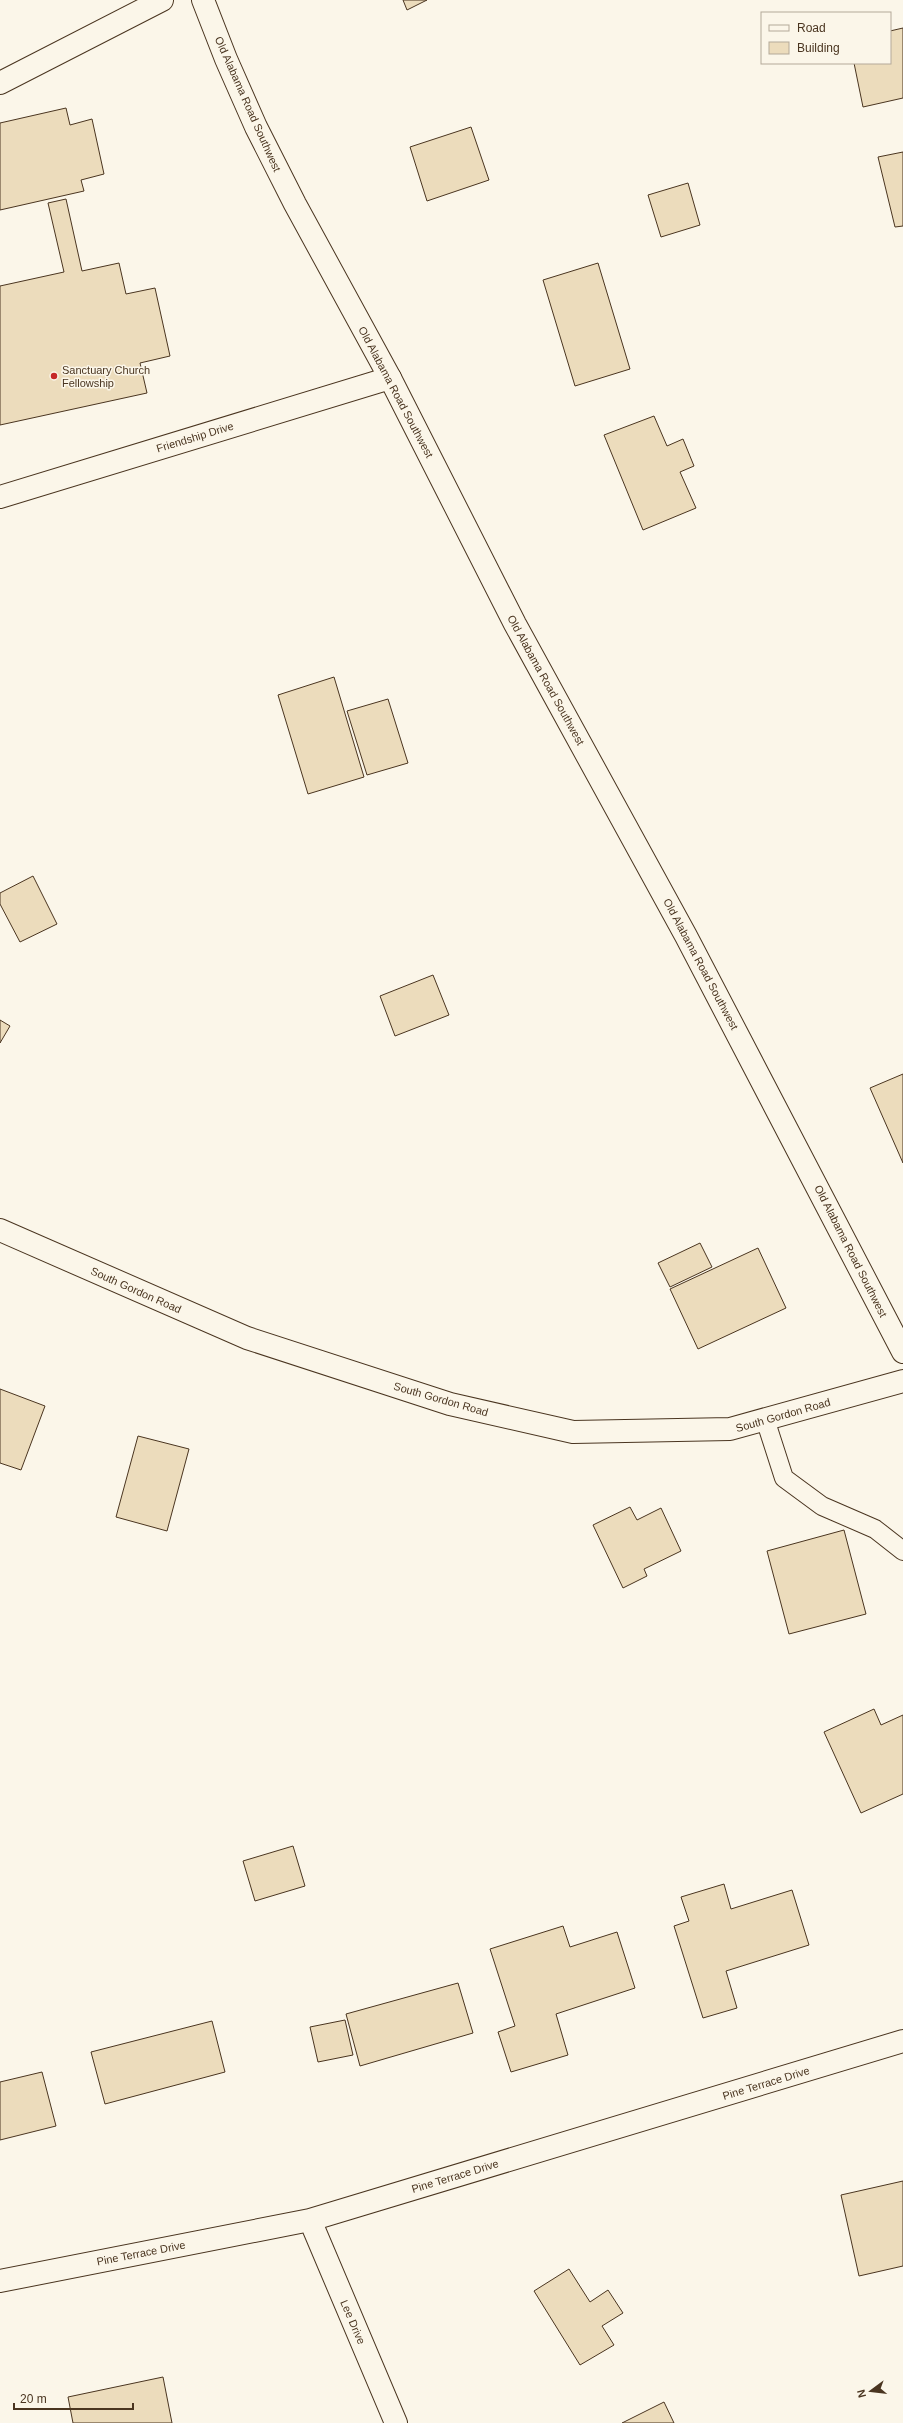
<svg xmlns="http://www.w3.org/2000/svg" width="903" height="2423" viewBox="0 0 903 2423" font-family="Arial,sans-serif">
<rect width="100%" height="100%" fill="#fbf6e9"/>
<path fill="#ecdcbc" stroke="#4a3520" d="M 403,0 L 427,0 L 407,10 Z
M 903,28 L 903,98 L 863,107 L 854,63 L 890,63 L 890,31 Z
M 66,108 L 70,125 L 92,119 L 104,174 L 81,180 L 84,191 L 0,210 L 0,123 Z
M 471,127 L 489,180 L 427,201 L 410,147 Z
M 903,152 L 903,226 L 895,227 L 878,157 Z
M 688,183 L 700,225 L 661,237 L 648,195 Z
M 66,199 L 82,271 L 119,263 L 126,294 L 155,288 L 170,356 L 140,363 L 147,393 L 0,425 L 0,286 L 64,272 L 48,203 Z
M 598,263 L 630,369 L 575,386 L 543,280 Z
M 654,416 L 667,446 L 683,439 L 694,466 L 680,472 L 696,508 L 643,530 L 604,435 Z
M 334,677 L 364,777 L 308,794 L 278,695 Z
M 388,699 L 408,763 L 367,775 L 347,711 Z
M 33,876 L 57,924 L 20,942 L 0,904 L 0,893 Z
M 433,975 L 449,1015 L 395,1036 L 380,996 Z
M 0,1020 L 10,1026 L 0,1043 Z
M 903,1074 L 903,1163 L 870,1088 Z
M 700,1243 L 712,1267 L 670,1287 L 658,1263 Z
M 758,1248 L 786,1308 L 698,1349 L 670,1289 Z
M 0,1389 L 45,1406 L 21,1470 L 0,1463 Z
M 138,1436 L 189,1449 L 167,1531 L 116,1517 Z
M 630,1507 L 637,1520 L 661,1508 L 681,1551 L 644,1569 L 647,1576 L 623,1588 L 593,1525 Z
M 844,1530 L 866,1614 L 789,1634 L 767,1551 Z
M 874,1709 L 881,1725 L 903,1715 L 903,1794 L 861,1813 L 824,1732 Z
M 293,1846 L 305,1886 L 255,1901 L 243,1861 Z
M 724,1884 L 731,1909 L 792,1890 L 809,1945 L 726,1971 L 737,2008 L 703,2018 L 674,1926 L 689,1921 L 681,1897 Z
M 563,1926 L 570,1947 L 617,1932 L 635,1988 L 556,2014 L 568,2055 L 511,2072 L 498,2032 L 515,2026 L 490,1949 Z
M 458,1983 L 473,2033 L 360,2066 L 346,2014 Z
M 345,2020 L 353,2055 L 318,2062 L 310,2027 Z
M 212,2021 L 225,2072 L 105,2104 L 91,2052 Z
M 42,2072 L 56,2126 L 0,2140 L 0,2082 Z
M 903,2181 L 903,2266 L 859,2276 L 841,2195 Z
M 569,2269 L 590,2302 L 608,2290 L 623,2313 L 602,2326 L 614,2345 L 580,2365 L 534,2291 Z
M 163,2377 L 172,2423 L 73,2423 L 68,2397 Z
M 664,2402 L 674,2423 L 622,2423 Z"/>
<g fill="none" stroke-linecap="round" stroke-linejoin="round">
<defs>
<path id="lane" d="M 765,1419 L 784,1478 L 822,1506 L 875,1529 L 903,1551"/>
<path id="street" d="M 0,83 L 162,0
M 0,497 L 390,378
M 310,2220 L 396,2423
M 0,2281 L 310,2220 L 903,2041"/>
<path id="secondary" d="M 203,0 L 226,59 L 256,127 L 295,204 L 390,378 L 515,624 L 686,936 L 903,1352
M 0,1230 L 247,1338 L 450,1404 L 573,1432 L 730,1429 L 903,1381"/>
</defs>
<use href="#lane" stroke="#4a3520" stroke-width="20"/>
<use href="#street" stroke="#4a3520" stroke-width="24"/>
<use href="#secondary" stroke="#4a3520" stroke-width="24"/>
<use href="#lane" stroke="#fbf6e9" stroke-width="18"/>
<use href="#street" stroke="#fbf6e9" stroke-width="22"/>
<use href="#secondary" stroke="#fbf6e9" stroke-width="22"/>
</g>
<circle fill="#c62828" stroke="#fbf6e9" stroke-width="1.5" cx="54" cy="376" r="4"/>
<g text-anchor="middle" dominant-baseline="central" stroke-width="3" stroke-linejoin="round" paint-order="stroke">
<g font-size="11" fill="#4a3520" stroke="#fbf6e9">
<text transform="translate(248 104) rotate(66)">Old Alabama Road Southwest</text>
<text transform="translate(396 392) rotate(62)">Old Alabama Road Southwest</text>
<text transform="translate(195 437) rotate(-17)">Friendship Drive</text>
<text transform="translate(546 680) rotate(61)">Old Alabama Road Southwest</text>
<text transform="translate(701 964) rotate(62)">Old Alabama Road Southwest</text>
<text transform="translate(851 1251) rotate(63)">Old Alabama Road Southwest</text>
<text transform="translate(136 1290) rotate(24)">South Gordon Road</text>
<text transform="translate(441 1399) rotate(16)">South Gordon Road</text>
<text transform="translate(783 1415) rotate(-16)">South Gordon Road</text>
<text transform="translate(766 2083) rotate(-17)">Pine Terrace Drive</text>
<text transform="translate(455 2176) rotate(-17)">Pine Terrace Drive</text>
<text transform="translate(141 2253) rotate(-11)">Pine Terrace Drive</text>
<text transform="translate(353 2322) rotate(67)">Lee Drive</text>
</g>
<g font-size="11" fill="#4a3520" stroke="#fbf6e9" text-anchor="start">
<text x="62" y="370">Sanctuary Church<tspan x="62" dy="13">Fellowship</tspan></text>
</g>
</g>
<rect x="761" y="12" width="130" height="52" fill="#fbf6e9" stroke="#b4a999"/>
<rect x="769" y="25" width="20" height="6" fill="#fbf6e9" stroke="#b4a999"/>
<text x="797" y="32" font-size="12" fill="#4a3520">Road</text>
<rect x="769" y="42" width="20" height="12" fill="#ecdcbc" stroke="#b4a999"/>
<text x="797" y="52" font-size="12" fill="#4a3520">Building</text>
<g transform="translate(871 2391) rotate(255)" stroke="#fbf6e9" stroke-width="3" paint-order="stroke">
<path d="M0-3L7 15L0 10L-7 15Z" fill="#4a3520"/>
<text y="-6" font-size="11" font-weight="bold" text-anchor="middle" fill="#4a3520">N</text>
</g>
<path d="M14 2403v6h119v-6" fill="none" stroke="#4a3520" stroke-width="2"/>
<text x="20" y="2403" font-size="12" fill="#4a3520" stroke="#fbf6e9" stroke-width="3" paint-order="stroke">20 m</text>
</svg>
